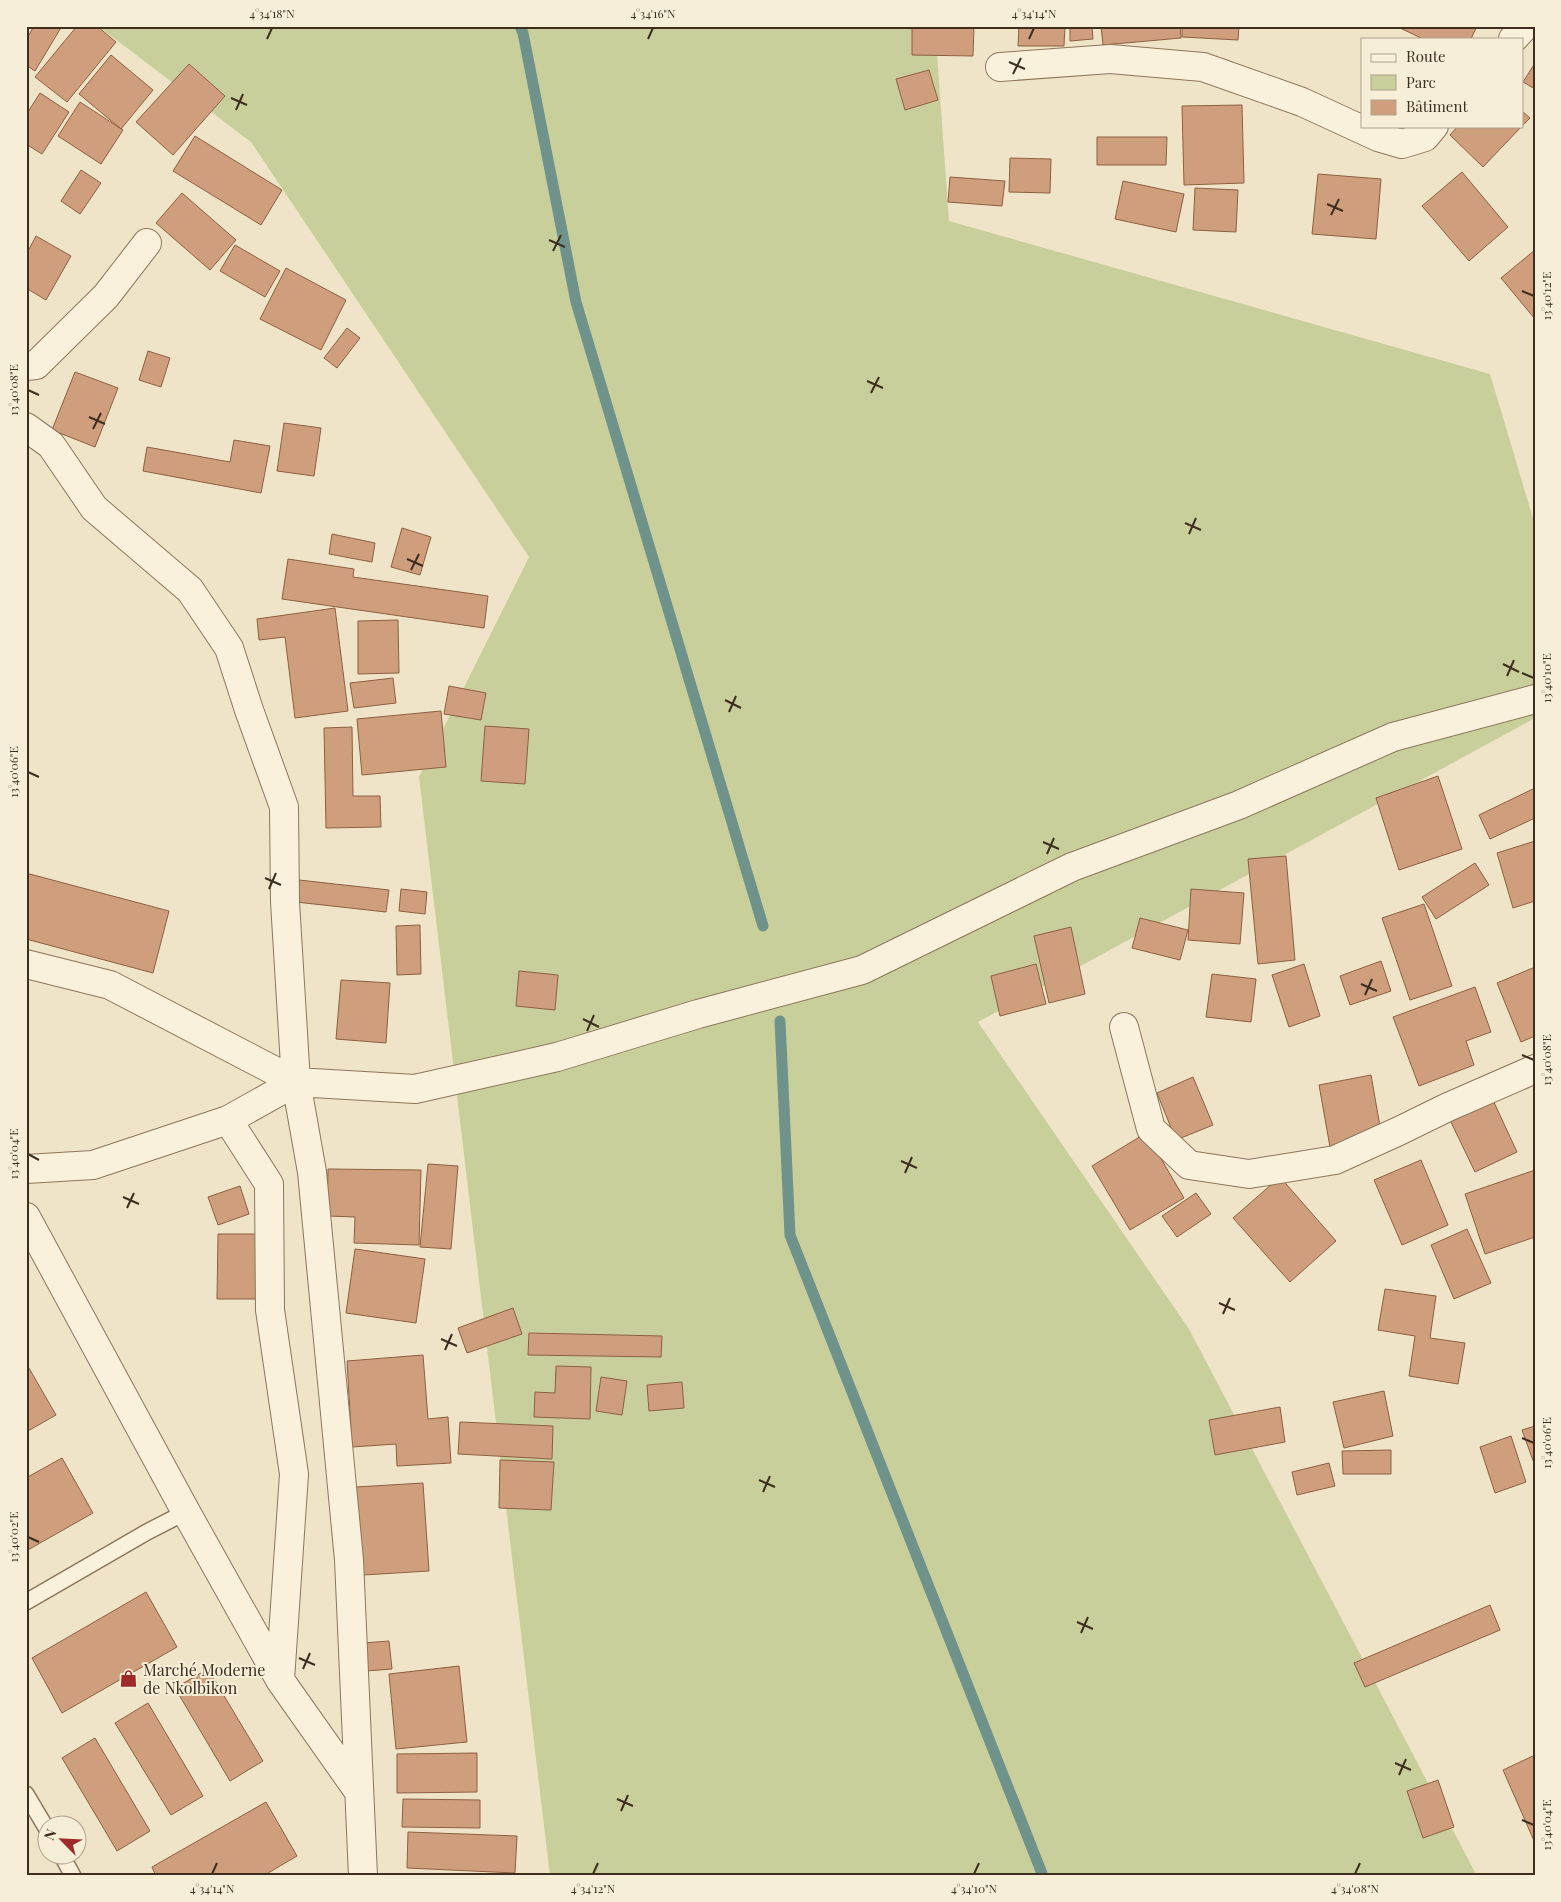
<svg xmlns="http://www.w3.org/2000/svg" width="1561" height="1902" viewBox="0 0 1561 1902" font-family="'Playfair Display',serif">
<rect width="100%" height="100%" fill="#f0e4c8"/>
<path fill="#c9cf9b" d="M 98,26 L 935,26 L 949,221 L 1490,374 L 1535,525 L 1535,718 L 978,1022 L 1189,1329 L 1477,1876 L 550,1876 L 419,777 L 529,557 L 251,142 Z"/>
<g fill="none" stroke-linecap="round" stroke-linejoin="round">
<path stroke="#6f938a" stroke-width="11" d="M 520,26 L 523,33 L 576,302 L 763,926
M 780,1021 L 790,1235 L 1043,1876"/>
</g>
<path fill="#cf9f7d" stroke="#8d5f41" d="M 34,26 L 62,26 L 35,71 L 26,65 L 26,40 Z
M 77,26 L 97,26 L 116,42 L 67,102 L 35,77 Z
M 912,26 L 974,26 L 973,56 L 912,55 Z
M 1019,26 L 1065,26 L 1064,46 L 1018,46 Z
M 1070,26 L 1092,26 L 1093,39 L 1070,41 Z
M 1101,26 L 1180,26 L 1181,38 L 1103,45 Z
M 1182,26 L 1239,26 L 1238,40 L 1182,37 Z
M 1396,26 L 1477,26 L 1471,39 L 1423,39 Z
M 111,55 L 153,90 L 121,129 L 79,94 Z
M 1535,63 L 1535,89 L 1523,82 Z
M 189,64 L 225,96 L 173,155 L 136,122 Z
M 929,70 L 938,100 L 905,110 L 896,79 Z
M 40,93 L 69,112 L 42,154 L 26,144 L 26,115 Z
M 80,102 L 123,130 L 101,164 L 58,136 Z
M 1242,105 L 1244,183 L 1184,185 L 1182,106 Z
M 1522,111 L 1530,118 L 1522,126 Z
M 1458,126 L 1522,126 L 1483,167 L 1450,135 Z
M 195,136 L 282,190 L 261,225 L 173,171 Z
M 1097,137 L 1167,137 L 1166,165 L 1097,165 Z
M 1010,158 L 1051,159 L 1050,193 L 1009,192 Z
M 81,170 L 101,183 L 80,214 L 61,201 Z
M 1462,172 L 1508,227 L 1469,261 L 1422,206 Z
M 1318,174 L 1381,179 L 1376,239 L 1312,234 Z
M 950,177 L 1005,181 L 1002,206 L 948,202 Z
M 1123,181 L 1184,194 L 1176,232 L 1115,219 Z
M 1195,188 L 1238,190 L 1236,232 L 1193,230 Z
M 182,193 L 236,240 L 210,270 L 156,223 Z
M 36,236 L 71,256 L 46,300 L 26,288 L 26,255 Z
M 235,245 L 280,271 L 265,297 L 220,271 Z
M 1535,250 L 1535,319 L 1501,278 Z
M 286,268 L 346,300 L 321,350 L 260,319 Z
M 347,328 L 360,338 L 337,368 L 324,358 Z
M 148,351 L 170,358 L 161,387 L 139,380 Z
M 75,372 L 118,388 L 95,447 L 52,430 Z
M 284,423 L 321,428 L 314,476 L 277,471 Z
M 234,440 L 270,446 L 261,493 L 143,471 L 147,447 L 230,462 Z
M 402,528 L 431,537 L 420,575 L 391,567 Z
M 332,534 L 375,543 L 372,562 L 329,554 Z
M 288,559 L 354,569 L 353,577 L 488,596 L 484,628 L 282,599 Z
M 335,608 L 348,711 L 295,718 L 285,637 L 259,640 L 257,619 Z
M 398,620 L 399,673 L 358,674 L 358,621 Z
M 393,678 L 396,703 L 354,708 L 350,683 Z
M 449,686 L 486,693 L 481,720 L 444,714 Z
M 441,711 L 446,767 L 362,775 L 357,719 Z
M 485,726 L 529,729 L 525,784 L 481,781 Z
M 352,727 L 353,796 L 380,796 L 381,827 L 326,828 L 324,728 Z
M 1438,776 L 1462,849 L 1399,870 L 1376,798 Z
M 1535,788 L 1535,818 L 1490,839 L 1479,815 Z
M 1535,841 L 1535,901 L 1513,908 L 1497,853 Z
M 1286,856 L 1295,960 L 1258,964 L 1248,859 Z
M 1475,863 L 1489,885 L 1436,919 L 1422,897 Z
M 26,873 L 169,911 L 153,973 L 26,939 Z
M 299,880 L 389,890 L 386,912 L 296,902 Z
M 401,889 L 427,892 L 425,914 L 399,911 Z
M 1191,889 L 1244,893 L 1240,944 L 1188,940 Z
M 1424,904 L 1452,986 L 1410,1000 L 1382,918 Z
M 1140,918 L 1188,930 L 1180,960 L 1132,948 Z
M 420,925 L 421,974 L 397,975 L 396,926 Z
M 1071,927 L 1085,994 L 1049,1003 L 1034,936 Z
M 1381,961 L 1391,991 L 1350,1005 L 1340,976 Z
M 1036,964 L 1046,1004 L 1000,1016 L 991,976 Z
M 1304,964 L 1320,1016 L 1289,1027 L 1272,975 Z
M 1535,967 L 1535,1036 L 1521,1042 L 1497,983 Z
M 519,971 L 558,975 L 555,1010 L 516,1006 Z
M 1212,974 L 1256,979 L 1251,1022 L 1206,1017 Z
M 341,980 L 390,983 L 386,1043 L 336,1039 Z
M 1475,987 L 1491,1032 L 1466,1041 L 1474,1065 L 1419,1086 L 1393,1017 Z
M 1371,1075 L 1382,1138 L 1330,1147 L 1319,1085 Z
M 1193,1077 L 1213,1125 L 1176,1140 L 1157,1093 Z
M 1492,1098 L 1517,1152 L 1475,1172 L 1449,1118 Z
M 1146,1133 L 1184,1198 L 1130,1230 L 1092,1166 Z
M 1421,1160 L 1448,1225 L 1402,1245 L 1374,1180 Z
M 428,1164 L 458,1166 L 451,1249 L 420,1247 Z
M 328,1169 L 421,1170 L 419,1245 L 354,1243 L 355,1217 L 327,1216 Z
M 1535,1170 L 1535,1237 L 1485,1254 L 1465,1194 Z
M 1280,1177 L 1336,1241 L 1290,1282 L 1233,1218 Z
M 240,1186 L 249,1214 L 218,1225 L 208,1197 Z
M 1196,1193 L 1211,1214 L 1177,1237 L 1162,1216 Z
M 1467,1229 L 1491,1283 L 1454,1299 L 1431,1245 Z
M 218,1234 L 264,1234 L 263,1299 L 217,1299 Z
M 355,1249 L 425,1259 L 416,1323 L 346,1313 Z
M 1385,1289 L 1436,1296 L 1430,1338 L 1465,1343 L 1458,1384 L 1409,1376 L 1415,1336 L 1378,1330 Z
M 513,1308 L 522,1334 L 467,1353 L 458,1328 Z
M 529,1333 L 662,1336 L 661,1357 L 528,1355 Z
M 423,1355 L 428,1419 L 448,1417 L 451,1463 L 397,1466 L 396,1444 L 352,1447 L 347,1361 Z
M 26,1363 L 56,1415 L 26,1432 Z
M 556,1366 L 591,1367 L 590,1419 L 534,1417 L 535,1392 L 555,1393 Z
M 601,1377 L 627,1381 L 622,1415 L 596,1411 Z
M 682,1382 L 684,1408 L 649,1411 L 647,1385 Z
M 1384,1391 L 1393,1436 L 1344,1448 L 1333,1402 Z
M 1280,1407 L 1285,1442 L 1215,1455 L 1209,1420 Z
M 460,1422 L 553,1426 L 552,1459 L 458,1454 Z
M 1535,1426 L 1535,1466 L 1522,1430 Z
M 1511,1436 L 1526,1482 L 1495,1493 L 1480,1447 Z
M 1391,1450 L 1391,1474 L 1343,1474 L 1342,1451 Z
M 62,1458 L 93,1513 L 26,1551 L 26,1478 Z
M 500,1460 L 554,1462 L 551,1510 L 499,1508 Z
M 1329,1463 L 1335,1486 L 1297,1495 L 1292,1472 Z
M 423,1483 L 429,1571 L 363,1575 L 356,1487 Z
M 146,1592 L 177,1647 L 62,1713 L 32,1658 Z
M 1490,1605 L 1500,1630 L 1365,1687 L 1354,1663 Z
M 389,1641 L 392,1669 L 353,1672 L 351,1644 Z
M 459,1666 L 467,1742 L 396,1749 L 389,1674 Z
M 208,1669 L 263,1761 L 230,1781 L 175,1688 Z
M 148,1703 L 203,1796 L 171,1815 L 115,1723 Z
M 95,1738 L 150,1831 L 117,1851 L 62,1758 Z
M 477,1753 L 477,1792 L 397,1793 L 397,1754 Z
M 1535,1755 L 1535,1843 L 1503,1770 Z
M 1438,1780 L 1454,1827 L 1423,1838 L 1407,1791 Z
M 403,1799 L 480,1800 L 480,1828 L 402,1827 Z
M 266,1802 L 297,1856 L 263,1876 L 156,1876 L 152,1867 Z
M 408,1832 L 517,1836 L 515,1873 L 407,1868 Z"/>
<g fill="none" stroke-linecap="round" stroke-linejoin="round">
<defs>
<path id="lane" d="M 26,1602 L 147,1532 L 186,1512
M 26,1794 L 48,1831
M 61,1854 L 73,1876"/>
<path id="street" d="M 1513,39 L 1525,26
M 1000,67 L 1110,59 L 1203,67 L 1302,102 L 1378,137 L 1402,144 L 1425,137 L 1434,126
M 26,366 L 36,365 L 106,296 L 147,243
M 26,427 L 51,445 L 94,508 L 190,590 L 229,648 L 249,710 L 284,807 L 285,902 L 296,1082 L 312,1172 L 349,1560 L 363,1876
M 26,964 L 110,985 L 296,1082 L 415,1089 L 557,1057 L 698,1014 L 862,970 L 1072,867 L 1239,805 L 1393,737 L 1535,699
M 1124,1027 L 1151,1129 L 1189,1165 L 1249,1174 L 1335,1160 L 1399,1131 L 1448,1107 L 1535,1069
M 228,1120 L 269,1184 L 270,1310 L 294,1474 L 280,1680
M 26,1169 L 93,1165 L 228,1120 L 296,1082
M 26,1217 L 186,1512 L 280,1680 L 359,1792"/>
</defs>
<use href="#lane" stroke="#8d765c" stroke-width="18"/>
<use href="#street" stroke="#8d765c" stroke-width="30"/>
<use href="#lane" stroke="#faf1dc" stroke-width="15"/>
<use href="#street" stroke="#faf1dc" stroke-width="28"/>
</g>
<path fill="none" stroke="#3d2e20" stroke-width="2" d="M 267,39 L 272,28M 648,39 L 653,28M 1029,39 L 1034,28M 1009,62 L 1025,69M 1013,74 L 1021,58M 231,98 L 247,105M 236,110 L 243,94M 1327,204 L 1343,211M 1331,215 L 1339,199M 549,240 L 565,247M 553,251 L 561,235M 1522,291 L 1534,296M 867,381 L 883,388M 28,390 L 39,395M 871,393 L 879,377M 89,417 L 105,424M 93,429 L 101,413M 1185,523 L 1201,530M 1189,534 L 1196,518M 407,559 L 423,566M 411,570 L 419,554M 1503,664 L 1519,672M 1522,673 L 1534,678M 1507,676 L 1514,660M 725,700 L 741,708M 729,712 L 736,696M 28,772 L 39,777M 1043,842 L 1059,849M 1047,854 L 1054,838M 265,878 L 281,885M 269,889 L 276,873M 1361,984 L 1377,991M 1365,995 L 1372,979M 583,1019 L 599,1027M 587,1031 L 594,1015M 1522,1055 L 1534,1060M 28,1154 L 39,1160M 901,1161 L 917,1168M 905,1173 L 912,1157M 123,1197 L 139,1204M 127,1208 L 134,1193M 1219,1303 L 1235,1310M 1223,1314 L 1230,1298M 441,1339 L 457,1346M 445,1350 L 452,1334M 1522,1438 L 1534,1443M 759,1480 L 775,1487M 763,1492 L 770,1476M 28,1537 L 39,1542M 1077,1622 L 1093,1629M 1081,1633 L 1088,1617M 299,1658 L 315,1665M 303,1669 L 310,1653M 1395,1763 L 1411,1770M 1399,1775 L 1406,1759M 617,1799 L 633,1806M 621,1811 L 628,1795M 1522,1820 L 1534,1825M 212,1874 L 217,1863M 593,1874 L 598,1863M 974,1874 L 979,1863M 1355,1874 L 1360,1863"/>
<defs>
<symbol id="shop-bare" viewBox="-9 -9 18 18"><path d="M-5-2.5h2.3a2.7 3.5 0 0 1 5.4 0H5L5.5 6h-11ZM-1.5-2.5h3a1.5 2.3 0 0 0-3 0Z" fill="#9e2a2b" stroke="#f7eed8" stroke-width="2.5" paint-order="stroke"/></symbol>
</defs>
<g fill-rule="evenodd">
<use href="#shop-bare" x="116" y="1666" width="25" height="25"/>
</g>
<g text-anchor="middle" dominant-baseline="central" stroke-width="4" stroke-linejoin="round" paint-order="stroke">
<g font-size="16" fill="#3d2e20" stroke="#f7eed8" text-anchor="start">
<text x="143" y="1669">Marché Moderne<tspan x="143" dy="18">de Nkolbikon</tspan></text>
</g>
</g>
<rect width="1561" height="1902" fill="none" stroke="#f7eed8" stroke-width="55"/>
<rect x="1361" y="38" width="162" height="90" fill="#f7eed8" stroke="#ada18e"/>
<rect x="1371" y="54" width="25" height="8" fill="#faf1dc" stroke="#ada18e"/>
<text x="1406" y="62" font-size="15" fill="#3d2e20">Route</text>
<rect x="1371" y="75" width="25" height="15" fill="#c9cf9b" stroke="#ada18e"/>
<text x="1406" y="88" font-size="15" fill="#3d2e20">Parc</text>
<rect x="1371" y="100" width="25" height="15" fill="#cf9f7d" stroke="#ada18e"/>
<text x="1406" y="112" font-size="15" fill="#3d2e20">Bâtiment</text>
<g transform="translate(62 1840) rotate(294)"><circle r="24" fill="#f7eed8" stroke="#ada18e"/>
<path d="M0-4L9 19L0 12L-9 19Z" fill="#9e2a2b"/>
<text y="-8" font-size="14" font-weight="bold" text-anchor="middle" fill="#3d2e20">N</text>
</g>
<rect x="28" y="28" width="1506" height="1846" fill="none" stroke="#3d2e20" stroke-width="2"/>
<g font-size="12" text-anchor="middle" fill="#3d2e20">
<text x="272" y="18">4°34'18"N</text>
<text x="653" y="18">4°34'16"N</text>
<text x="1034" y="18">4°34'14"N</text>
<text transform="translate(1547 296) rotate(-90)" y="4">13°40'12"E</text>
<text transform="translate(14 390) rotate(-90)" y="4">13°40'08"E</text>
<text transform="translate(1547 678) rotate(-90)" y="4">13°40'10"E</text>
<text transform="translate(14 772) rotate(-90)" y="4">13°40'06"E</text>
<text transform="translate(1547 1060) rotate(-90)" y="4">13°40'08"E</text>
<text transform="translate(14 1154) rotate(-90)" y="4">13°40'04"E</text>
<text transform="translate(1547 1443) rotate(-90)" y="4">13°40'06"E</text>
<text transform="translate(14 1537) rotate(-90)" y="4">13°40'02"E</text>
<text transform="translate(1547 1825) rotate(-90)" y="4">13°40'04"E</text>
<text x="212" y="1893">4°34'14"N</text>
<text x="593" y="1893">4°34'12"N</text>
<text x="974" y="1893">4°34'10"N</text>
<text x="1355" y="1893">4°34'08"N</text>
</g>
</svg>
